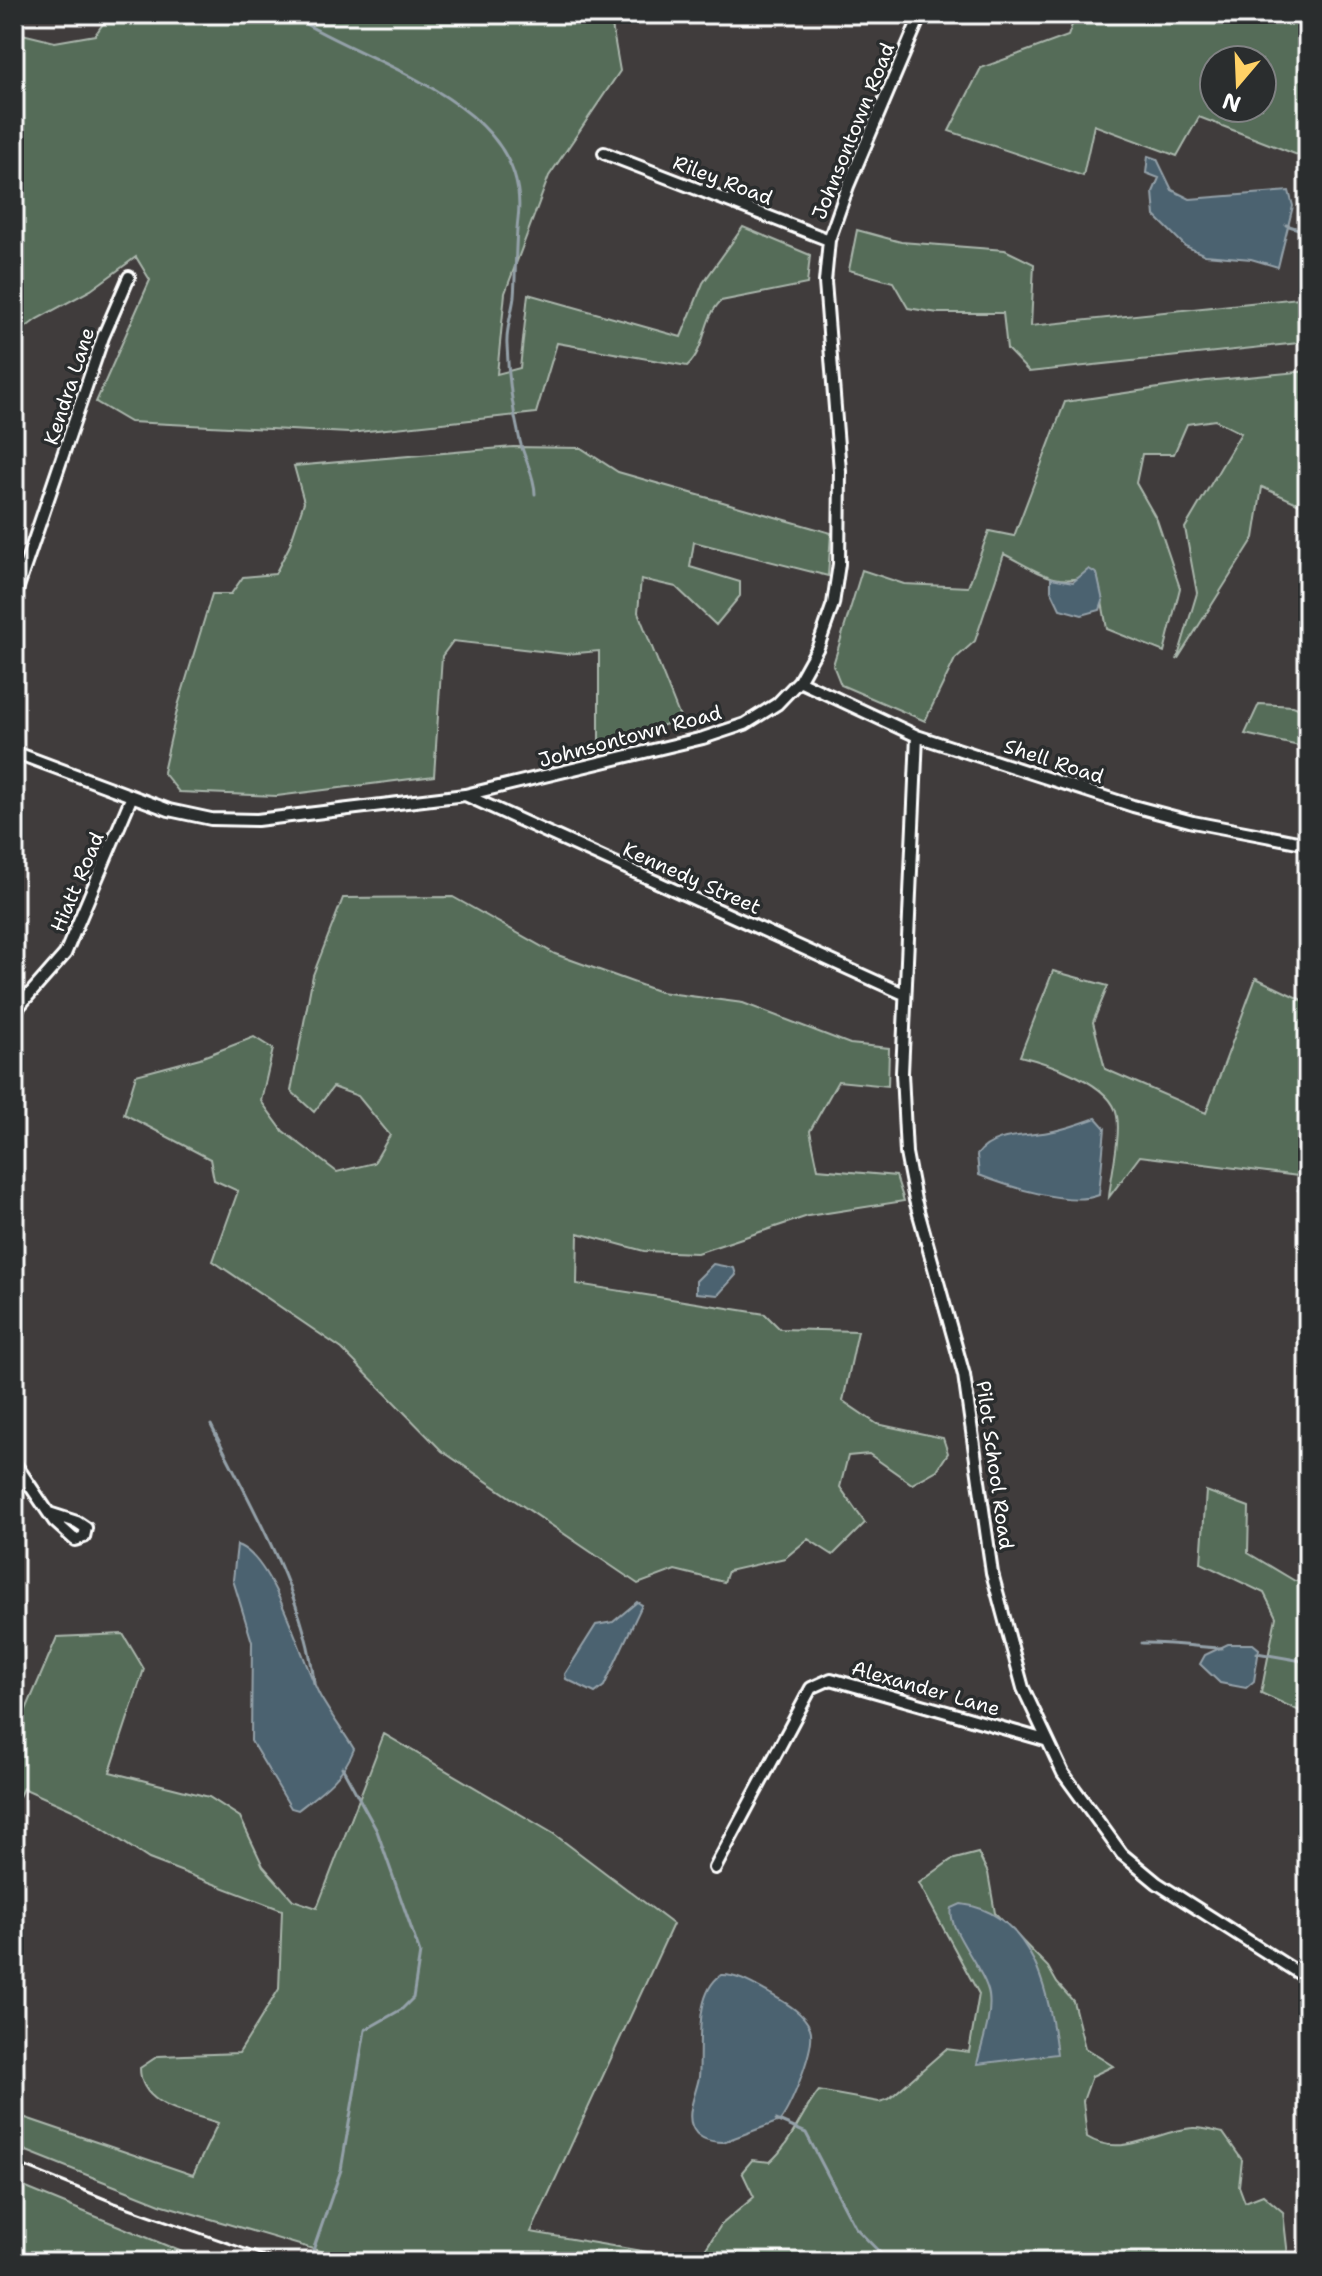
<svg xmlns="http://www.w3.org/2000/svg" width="1322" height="2276" viewBox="0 0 1322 2276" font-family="'Shantell Sans',sans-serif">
<rect width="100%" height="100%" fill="#403c3c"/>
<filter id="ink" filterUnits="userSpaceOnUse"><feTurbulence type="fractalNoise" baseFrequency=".0125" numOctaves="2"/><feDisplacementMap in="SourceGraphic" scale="16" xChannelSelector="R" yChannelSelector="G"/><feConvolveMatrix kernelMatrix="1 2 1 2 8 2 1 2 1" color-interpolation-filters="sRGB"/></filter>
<g filter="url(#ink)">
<path fill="#556c58" stroke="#aab6ac" stroke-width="2" fill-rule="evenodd" d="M 110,14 L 610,14 L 620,71 L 549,176 L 505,293 L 497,374 L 520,368 L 528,294 L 681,337 L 703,283 L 743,227 L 810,255 L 807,284 L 721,301 C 702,319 707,348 687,366 L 557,343 L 536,413 L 349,433 L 130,422 L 96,402 L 150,280 L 136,257 L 91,290 L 37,319 L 14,336 L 14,32 L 55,42 L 95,35 Z
M 1076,14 L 1308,14 L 1308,159 L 1199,117 L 1177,156 L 1094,125 L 1083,176 L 949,131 L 981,68 L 1068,36 ZM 1262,60 L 1262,108 L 1214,108 L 1214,60 Z
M 1308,198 L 1308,266 L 1302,263 L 1303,199 Z
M 857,230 L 901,242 L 1005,250 L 1034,264 L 1031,326 L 1308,297 L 1308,342 L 1029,372 L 1007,349 L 1003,313 L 938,313 L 908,308 L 893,282 L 849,270 Z
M 1308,371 L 1308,508 L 1262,487 L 1254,538 L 1177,660 L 1197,593 L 1185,528 L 1241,433 L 1215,420 L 1187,424 L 1174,454 L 1142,454 L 1136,483 L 1157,520 L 1180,588 L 1164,652 L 1107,629 L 1097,574 C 1055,588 1041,573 1004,554 L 975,641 L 955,659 L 925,721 L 841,685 L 833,665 L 862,570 L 904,584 L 968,587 L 989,531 L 1014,536 L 1065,402 L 1206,381 Z
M 513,447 L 581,448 L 618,472 L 831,533 L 828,576 L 694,542 L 690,567 L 740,582 L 740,596 L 716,625 L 676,587 L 641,579 L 638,612 L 681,720 L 599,744 L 599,651 L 566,654 L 453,641 L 442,656 L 434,776 L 277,796 L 179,792 L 163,772 L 178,706 L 212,594 L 231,594 L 243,577 L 275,574 L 289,547 L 304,502 L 294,466 Z
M 1259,704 L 1293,706 L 1308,712 L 1308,748 L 1245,734 Z
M 453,897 L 555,954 L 660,992 L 743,1003 L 850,1044 L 889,1048 L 888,1086 L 838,1081 L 810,1131 L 818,1169 L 896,1176 L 904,1201 L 808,1216 L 697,1253 L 644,1251 L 578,1233 L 577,1284 L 765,1314 L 780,1329 L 858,1331 L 843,1401 L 877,1424 L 943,1438 L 948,1453 L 937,1470 L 912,1484 L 869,1454 L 848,1456 L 840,1487 L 865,1523 L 833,1555 L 808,1539 L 785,1558 L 728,1571 L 724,1582 L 675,1570 L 638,1584 L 442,1451 L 342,1349 L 213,1261 L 238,1191 L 214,1180 L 210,1159 L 124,1114 L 136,1075 L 200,1058 L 254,1037 L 273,1049 L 261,1101 L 283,1131 L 337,1172 L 374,1163 L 390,1135 L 358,1096 L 333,1087 L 314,1112 L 291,1091 L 313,975 L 343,898 Z
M 1053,971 L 1108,986 L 1093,1022 L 1105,1069 L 1206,1113 L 1256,978 L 1308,1003 L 1308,1191 L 1298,1176 L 1140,1156 L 1109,1197 C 1111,1175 1121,1136 1117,1116 C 1112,1083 1048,1063 1020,1056 Z
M 1206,1491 L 1249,1507 L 1248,1553 L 1295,1581 L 1308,1579 L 1308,1715 L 1261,1693 L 1276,1617 L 1264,1593 L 1201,1563 Z
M 123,1634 L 144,1669 L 110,1772 L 209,1797 L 240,1817 L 263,1866 L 293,1900 L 317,1908 L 384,1734 L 554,1834 L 673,1924 L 531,2232 L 682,2258 L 703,2253 L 721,2225 L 754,2197 L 742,2172 L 752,2160 L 770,2162 C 792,2143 800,2114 819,2091 L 879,2102 L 889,2099 L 946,2049 L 969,2052 L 979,1994 L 919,1883 L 951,1860 L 978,1853 L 988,1873 L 995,1913 L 1048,1967 L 1057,1983 L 1073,2001 L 1085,2048 L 1113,2066 L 1092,2076 L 1083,2101 L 1087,2137 C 1122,2159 1156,2131 1192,2128 C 1201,2127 1214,2131 1223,2133 L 1242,2160 L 1239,2186 L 1245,2202 L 1263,2195 L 1283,2212 L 1288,2256 L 1285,2262 L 357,2262 L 160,2204 L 14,2146 L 14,2114 L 193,2175 L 218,2123 C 187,2112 140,2107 140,2068 L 158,2056 L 239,2053 L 279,1989 L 282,1910 L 149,1859 L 79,1813 L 23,1788 L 14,1807 L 14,1738 L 57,1637 Z
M 14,2183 L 192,2256 L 213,2262 L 14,2262 Z"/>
<path fill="#4c6270" stroke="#94a1a9" stroke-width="2" d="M 1148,156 L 1157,159 L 1172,190 L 1190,199 L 1289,191 L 1293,206 L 1278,267 L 1251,259 L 1205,255 L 1185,246 L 1155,216 L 1153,192 L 1159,178 L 1146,173 Z
M 1089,569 L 1097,574 L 1103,601 L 1100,610 L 1082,615 L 1060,609 L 1051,590 L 1051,578 L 1073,582 Z
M 1096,1118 L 1105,1128 L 1099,1195 C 1071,1207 1007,1186 979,1175 L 977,1155 C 993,1132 1030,1137 1054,1131 C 1068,1128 1082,1123 1096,1118 Z
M 713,1264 L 734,1268 L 736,1275 L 718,1295 L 696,1293 L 696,1281 Z
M 237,1545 C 274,1557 302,1662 320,1696 C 330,1714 343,1731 354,1749 C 344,1776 321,1792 298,1810 L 291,1808 L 251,1741 L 252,1642 L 233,1580 Z
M 637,1602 L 642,1605 L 604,1686 L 595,1693 L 566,1679 L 565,1674 L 596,1625 L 613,1622 Z
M 1228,1644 L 1253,1644 L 1259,1649 L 1254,1681 L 1246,1688 L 1220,1683 L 1200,1664 L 1205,1655 Z
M 961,1904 C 1033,1913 1050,1995 1057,2054 L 977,2064 C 982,2043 992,2017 989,1995 C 985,1969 946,1929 952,1908 Z
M 721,1975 C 736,1974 754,1985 767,1992 C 782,2001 803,2011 810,2028 C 817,2045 791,2106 780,2121 L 723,2142 C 710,2142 697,2139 692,2126 C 686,2112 697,2091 699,2077 C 702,2048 693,1994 721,1975 Z"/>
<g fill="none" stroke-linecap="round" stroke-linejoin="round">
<path stroke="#94a1a9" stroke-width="3" d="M 289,14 C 361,63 533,101 518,219 C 515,244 516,271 514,297 C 512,313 506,328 507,345 C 508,376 513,411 520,441 C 524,458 535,476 535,494
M 1286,225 L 1308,232
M 1298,1190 L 1308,1193
M 211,1425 C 249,1502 306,1597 314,1683
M 1142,1643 C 1170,1642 1194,1647 1222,1648
M 1257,1653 L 1308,1662
M 776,2120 L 806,2133 L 855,2227 L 889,2262
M 309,2262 L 341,2170 L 365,2030 L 402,2009 L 413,1998 L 420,1953 L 377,1831 L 342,1767"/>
<defs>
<path id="minor" d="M 604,153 L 829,240
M 14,599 L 103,337 L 129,277
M 799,681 L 917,736 L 1133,806 L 1193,822 L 1308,844
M 917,736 L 902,1073 L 906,1153 L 915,1200 L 964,1375 L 992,1573 L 1023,1688 L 1063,1773 L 1122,1854 L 1157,1883 L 1308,1979
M 14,752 L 169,810 L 211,819 L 257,820 L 465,795 L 703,738 L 745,724 L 777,704 L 799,681 L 818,647 L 833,604 L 839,564 L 840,471 L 825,282 L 829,240 L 848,186 L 921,14
M 465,795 L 904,994
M 14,1012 L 65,954 L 132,796
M 14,1462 L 54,1521 L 75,1540 L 84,1537 L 86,1528 L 77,1522 L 49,1513
M 715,1868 L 811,1688 L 831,1679 L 1045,1740"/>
</defs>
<use href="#minor" stroke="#fff" stroke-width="16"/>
<use href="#minor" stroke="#2a2d2e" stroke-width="10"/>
<path stroke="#fff" stroke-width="3" d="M 14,2162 L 115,2203 L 282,2262"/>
</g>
</g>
<g text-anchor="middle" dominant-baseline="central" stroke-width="7" stroke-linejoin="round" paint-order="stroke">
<g font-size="20" fill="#fff" stroke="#2a2d2e">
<text transform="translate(853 131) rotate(-68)">Johnsontown Road</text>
<text transform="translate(723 180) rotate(21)">Riley Road</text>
<text transform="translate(69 386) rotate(-72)">Kendra Lane</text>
<text transform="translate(630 736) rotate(-15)">Johnsontown Road</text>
<text transform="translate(1054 761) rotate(18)">Shell Road</text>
<text transform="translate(692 878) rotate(24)">Kennedy Street</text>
<text transform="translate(77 882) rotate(-67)">Hiatt Road</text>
<text transform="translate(995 1465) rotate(82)">Pilot School Road</text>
<text transform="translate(926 1688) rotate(16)">Alexander Lane</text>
</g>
</g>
<rect width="1322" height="2276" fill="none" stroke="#2a2d2e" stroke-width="48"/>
<rect x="24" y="24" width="1274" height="2228" fill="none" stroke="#fff" stroke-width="3" filter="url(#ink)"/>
<g transform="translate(1238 84) rotate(199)"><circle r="38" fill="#2a2d2e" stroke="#7f8182" stroke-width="2"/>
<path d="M0-6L14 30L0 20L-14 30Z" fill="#ffd166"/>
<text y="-12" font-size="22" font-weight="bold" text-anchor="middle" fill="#ffffff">N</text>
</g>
</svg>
